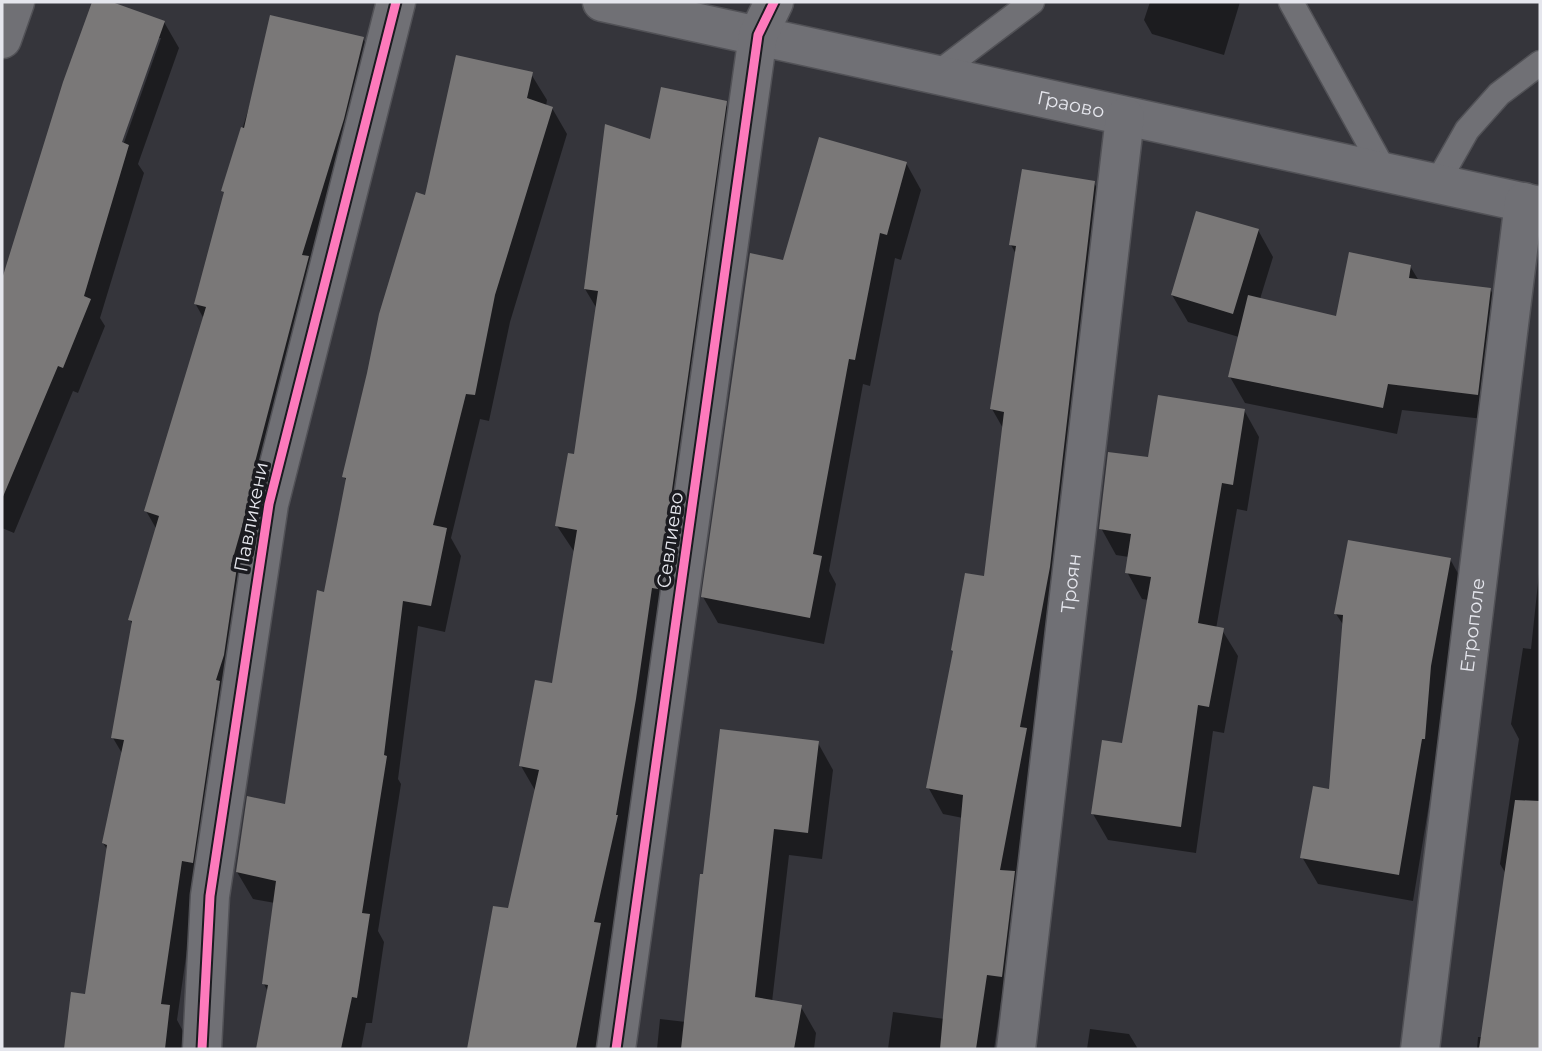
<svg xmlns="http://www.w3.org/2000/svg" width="1542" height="1051" viewBox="0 0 1542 1051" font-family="Montserrat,sans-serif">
<rect width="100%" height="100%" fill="#35353b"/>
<path fill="#0007" fill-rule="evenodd" d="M 94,2 L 107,2 L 164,22 L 179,48 L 138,164 L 144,173 L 100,318 L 105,326 L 78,393 L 73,391 L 14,533 L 2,528 L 2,284 L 65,82 ZM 157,38 L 161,38 L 121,151 L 117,150 Z
M 1150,2 L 1240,2 L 1224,55 L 1152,34 L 1144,20 Z
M 363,39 L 379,65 L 196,886 L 177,1020 L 184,1033 L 182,1049 L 65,1049 L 72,994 L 87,996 L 108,851 L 103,843 L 123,755 L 113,738 L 133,626 L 130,620 L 157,530 L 146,511 L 204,319 L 195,303 L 225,194 L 223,191 L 255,88 Z
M 531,74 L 547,100 L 546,106 L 552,108 L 567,134 L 510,322 L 489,421 L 480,419 L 451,538 L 461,556 L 445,632 L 418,626 L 398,779 L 401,784 L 378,931 L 384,942 L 372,1023 L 366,1023 L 361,1049 L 257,1049 L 268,992 L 264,984 L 275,903 L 253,899 L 237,872 L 286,806 L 347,482 L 344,477 L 426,197 Z
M 725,103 L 741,129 L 633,843 L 610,942 L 615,951 L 596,1049 L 468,1049 L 495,908 L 509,910 L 536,792 L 521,766 L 554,685 L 575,553 L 557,526 L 576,457 L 597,309 L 585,289 L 651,141 Z
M 906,163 L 921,190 L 901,260 L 895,258 L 870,386 L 863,384 L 829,571 L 836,584 L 824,644 L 718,623 L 703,597 L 784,262 Z
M 1094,183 L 1110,209 L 1017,1002 L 1001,1001 L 994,1049 L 888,1049 L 893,1012 L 945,1019 L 963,818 L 943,814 L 928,787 L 985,578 L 1004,430 L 992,409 L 1016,254 L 1011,245 Z
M 1258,230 L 1273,257 L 1260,299 L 1338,318 L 1410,266 L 1419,281 L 1490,289 L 1506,316 L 1493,420 L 1402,410 L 1397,434 L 1245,403 L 1230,377 L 1239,337 L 1188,322 L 1172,295 Z
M 1244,410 L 1259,437 L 1247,511 L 1237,509 L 1216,629 L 1222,630 L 1238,656 L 1224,733 L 1213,731 L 1196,853 L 1108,840 L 1093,814 L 1124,745 L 1149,600 L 1142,599 L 1127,572 L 1129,557 L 1116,555 L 1101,528 L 1149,459 Z
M 1450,559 L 1465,586 L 1413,901 L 1318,884 L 1302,857 L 1330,791 L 1344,626 L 1336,614 Z
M 1540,564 L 1540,1049 L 1477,1049 L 1478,1037 L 1482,1037 L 1506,874 L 1500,864 L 1519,739 L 1511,724 L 1523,648 L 1531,649 Z
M 818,743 L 833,770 L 822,859 L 789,855 L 772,1002 L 801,1007 L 816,1033 L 814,1049 L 657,1049 L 660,1019 L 686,1022 L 702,876 Z
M 1090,1029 L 1129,1034 L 1138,1049 L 1087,1049 Z"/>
<path fill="#7a7878" d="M 92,2 L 112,2 L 165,21 L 122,142 L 129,145 L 84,296 L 91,299 L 63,368 L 58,366 L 2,499 L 2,279 L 63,82 Z
M 270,15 L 364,37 L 344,119 L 302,255 L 309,256 L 254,466 L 256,466 L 245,516 L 231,565 L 237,567 L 224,655 L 216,680 L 220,681 L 193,863 L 182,861 L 161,1004 L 170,1005 L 165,1049 L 64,1049 L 71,992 L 85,994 L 107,845 L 102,843 L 124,740 L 111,738 L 132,621 L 128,620 L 159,516 L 144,511 L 206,307 L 194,304 L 224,192 L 221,191 L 241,127 L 244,128 Z
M 456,55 L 533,72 L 527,98 L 553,107 L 495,295 L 475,395 L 466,394 L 433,525 L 447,528 L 431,606 L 403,601 L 384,755 L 387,756 L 362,913 L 370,914 L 357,998 L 352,997 L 341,1049 L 256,1049 L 268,985 L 262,984 L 276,881 L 236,872 L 247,796 L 285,804 L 317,590 L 324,592 L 346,478 L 342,477 L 367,373 L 379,314 L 416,192 L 425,195 Z
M 661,87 L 727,101 L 658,589 L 652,588 L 636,699 L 616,815 L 618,815 L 594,922 L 601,923 L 576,1049 L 467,1049 L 493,906 L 508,908 L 539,770 L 519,766 L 535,680 L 552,683 L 577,530 L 555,526 L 568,453 L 574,454 L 598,291 L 584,289 L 605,124 L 650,139 Z
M 819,137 L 907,162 L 887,235 L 880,233 L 855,360 L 849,359 L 813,554 L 822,556 L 810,618 L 701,597 L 750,253 L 783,260 Z
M 1022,169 L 1095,181 L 1050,567 L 1020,727 L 1027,728 L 1000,870 L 1015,871 L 1002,977 L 987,975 L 976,1049 L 940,1049 L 963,795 L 926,788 L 953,651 L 951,650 L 965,573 L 984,576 L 1004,412 L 990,409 L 1016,246 L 1009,245 Z
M 1196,211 L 1259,229 L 1233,314 L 1171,295 Z
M 1349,252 L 1411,265 L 1409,278 L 1491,288 L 1478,395 L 1388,384 L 1383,408 L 1228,377 L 1248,295 L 1336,316 Z
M 1158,395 L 1245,409 L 1233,485 L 1222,483 L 1198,623 L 1224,628 L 1209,707 L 1198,705 L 1181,827 L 1091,814 L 1102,740 L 1122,743 L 1151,577 L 1125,573 L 1131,534 L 1099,529 L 1108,452 L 1148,457 Z
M 1348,540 L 1451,558 L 1431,666 L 1425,739 L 1422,739 L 1399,875 L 1300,858 L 1313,786 L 1329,789 L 1343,615 L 1334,614 Z
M 720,729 L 819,741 L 808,833 L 774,829 L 755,997 L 802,1005 L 794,1049 L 681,1049 L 700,874 L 703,874 Z
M 1515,800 L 1540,801 L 1540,1049 L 1479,1049 Z"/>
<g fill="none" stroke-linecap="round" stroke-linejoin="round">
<defs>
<path id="service" d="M 1291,2 L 1385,172
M 934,76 L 1032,2
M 1437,183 L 1467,130 L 1499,94 L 1540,63"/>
<g id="minor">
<path id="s1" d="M 602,2 L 1540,206"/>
<path d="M 2,39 L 15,2"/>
<path d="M 202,1049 L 210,896 L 269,504 L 396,2"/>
<path d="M 616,1049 L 758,35 L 774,2"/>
<path id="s2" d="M 1016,1049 L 1125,117"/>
<path id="s3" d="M 1420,1049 L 1524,202"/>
</g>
</defs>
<use href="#service" stroke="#525257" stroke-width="27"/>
<use href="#minor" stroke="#525257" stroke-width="41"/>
<use href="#service" stroke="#707075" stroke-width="24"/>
<use href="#minor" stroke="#707075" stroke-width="38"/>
<defs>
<path id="cycleway" d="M 202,1049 L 210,896 L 269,504 L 396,2
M 616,1049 L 758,35 L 774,2"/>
</defs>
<use href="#cycleway" stroke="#1b1b20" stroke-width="13"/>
<use href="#cycleway" stroke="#fd7abc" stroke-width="9"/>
</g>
<g text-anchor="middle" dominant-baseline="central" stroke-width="7" stroke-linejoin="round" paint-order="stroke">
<g font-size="19" fill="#e5e6ed" stroke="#1b1b20">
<text stroke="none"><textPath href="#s1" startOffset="480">Граово</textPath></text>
<text transform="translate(251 517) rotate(-79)">Павликени</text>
<text transform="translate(670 540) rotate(-82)">Севлиево</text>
<text stroke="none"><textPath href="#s2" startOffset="469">Троян</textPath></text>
<text stroke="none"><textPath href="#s3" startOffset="427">Етрополе</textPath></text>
</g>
</g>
<rect width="1542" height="1051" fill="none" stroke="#e5e6ed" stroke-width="7"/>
</svg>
